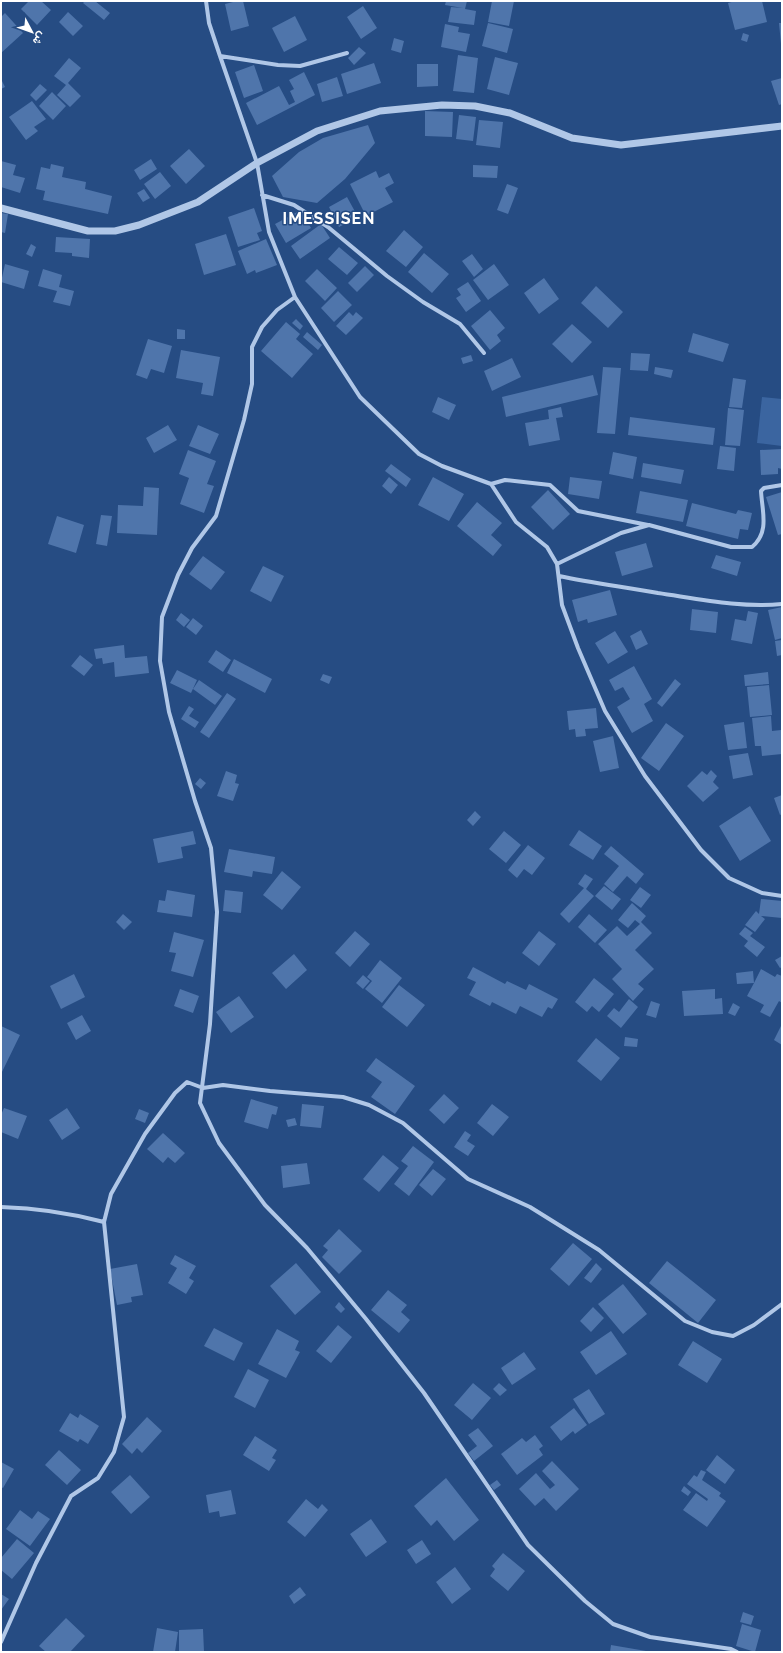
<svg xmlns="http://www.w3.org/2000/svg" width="783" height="1653" viewBox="0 0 783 1653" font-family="Raleway,Vazirmatn,sans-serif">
<rect width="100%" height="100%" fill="#264c83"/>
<path fill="#3b65a0" d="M 762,397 L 782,399 L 782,446 L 757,443 Z"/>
<path fill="#4f75ab" d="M 29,1 L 41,1 L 51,10 L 37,25 L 21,9 Z
M 85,1 L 95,1 L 110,13 L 104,20 L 83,3 Z
M 237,1 L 243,1 L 249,26 L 231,31 L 225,4 Z
M 446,1 L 467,1 L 465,9 L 476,11 L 474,25 L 448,22 L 451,7 L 463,8 L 445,5 Z
M 492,1 L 514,1 L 509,26 L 488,22 Z
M 735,1 L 762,1 L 767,22 L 735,30 L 728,3 Z
M 363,6 L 377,28 L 361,39 L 347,17 Z
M 68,12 L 83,26 L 73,36 L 59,22 Z
M 5,13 L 23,33 L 1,53 L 1,17 Z
M 295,16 L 307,40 L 284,52 L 272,28 Z
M 488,23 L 513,29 L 507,53 L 482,46 Z
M 779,23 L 782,23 L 782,44 L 781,44 Z
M 445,24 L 459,27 L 458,32 L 470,34 L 466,52 L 441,47 Z
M 743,33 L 749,35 L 747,42 L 741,40 Z
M 394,38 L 404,41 L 401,53 L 391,50 Z
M 359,47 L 366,53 L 354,65 L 348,58 Z
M 458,55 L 478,58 L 474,93 L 453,91 Z
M 495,57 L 518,63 L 509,95 L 487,89 Z
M 69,58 L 81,68 L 68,83 L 81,96 L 70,107 L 57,95 L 66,85 L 54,76 Z
M 374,63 L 381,83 L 347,94 L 341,74 Z
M 417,64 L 438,64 L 438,86 L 417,87 Z
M 254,65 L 263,91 L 244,98 L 235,72 Z
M 304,72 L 315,95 L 257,125 L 246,103 L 279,86 L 289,105 L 295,102 L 290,91 L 294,89 L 289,80 Z
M 337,77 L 343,96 L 322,102 L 317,84 Z
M 782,78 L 782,104 L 779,105 L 771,81 Z
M 1,79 L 5,87 L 1,89 Z
M 40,84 L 47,90 L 36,101 L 30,95 Z
M 52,92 L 66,106 L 53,120 L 39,106 Z
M 32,101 L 46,119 L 34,127 L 38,131 L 26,140 L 9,117 Z
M 425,111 L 453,112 L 452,137 L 425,136 Z
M 459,115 L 476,117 L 473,141 L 456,139 Z
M 479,120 L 503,122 L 500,148 L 476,145 Z
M 368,125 L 375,143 L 345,179 L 317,203 L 283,197 L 272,176 L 299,152 L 323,138 Z
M 189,149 L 205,166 L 186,184 L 170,166 Z
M 151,159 L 157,169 L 140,180 L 134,170 Z
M 1,161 L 16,165 L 13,175 L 25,178 L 20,193 L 1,187 Z
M 51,164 L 64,167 L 62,177 L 86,182 L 85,189 L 112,196 L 108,214 L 43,200 L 45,191 L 36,189 L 41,167 L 50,169 Z
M 473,165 L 498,166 L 497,178 L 473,177 Z
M 376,171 L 379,178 L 389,173 L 394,183 L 385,188 L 393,202 L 366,216 L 350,184 Z
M 160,172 L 171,186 L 155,199 L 144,184 Z
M 507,184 L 518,188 L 508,214 L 497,210 Z
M 144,189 L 150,198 L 143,202 L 137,193 Z
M 347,197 L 358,217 L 339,227 L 329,207 Z
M 254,208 L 262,231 L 257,233 L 260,240 L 238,247 L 228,217 Z
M 301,210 L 311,228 L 286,243 L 275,224 Z
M 1,213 L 8,214 L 5,233 L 1,232 Z
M 321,224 L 330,238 L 300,259 L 291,246 Z
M 404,230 L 423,247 L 406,267 L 386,251 Z
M 226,234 L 236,265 L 204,275 L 195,244 Z
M 56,237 L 90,239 L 89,258 L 72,256 L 72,253 L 55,252 Z
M 266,239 L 277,265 L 256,273 L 255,270 L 247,274 L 238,251 Z
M 31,244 L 36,247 L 32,257 L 26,254 Z
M 339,247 L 358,263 L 347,275 L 328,259 Z
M 424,253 L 449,274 L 432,293 L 408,272 Z
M 472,254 L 483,269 L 474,277 L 462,261 Z
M 5,264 L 29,271 L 24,289 L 1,282 Z
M 494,264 L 509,285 L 488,300 L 473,280 Z
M 365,266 L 374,275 L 357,292 L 348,283 Z
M 43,269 L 62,275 L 59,287 L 74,291 L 70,306 L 53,302 L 57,291 L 38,286 Z
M 317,269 L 337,288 L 325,301 L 305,281 Z
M 544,278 L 559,299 L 539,314 L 524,293 Z
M 468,282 L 481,301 L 466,312 L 456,298 L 461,295 L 457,289 Z
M 596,286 L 623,312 L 608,328 L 581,303 Z
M 338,291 L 352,305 L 334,322 L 321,308 Z
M 490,310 L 505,328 L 497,335 L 501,341 L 490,350 L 471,326 Z
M 349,312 L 353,316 L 356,312 L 363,318 L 346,335 L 336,326 Z
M 296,319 L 303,326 L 300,330 L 292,323 Z
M 286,322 L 300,334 L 296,339 L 313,354 L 292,378 L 261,351 Z
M 572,324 L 592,342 L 572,363 L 552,344 Z
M 177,329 L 185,330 L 185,339 L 177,339 Z
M 307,332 L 322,345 L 318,350 L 303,337 Z
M 693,333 L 729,344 L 723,362 L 688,352 Z
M 148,339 L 172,346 L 164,373 L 151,369 L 147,379 L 136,375 Z
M 181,350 L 220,357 L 213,396 L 201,394 L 203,383 L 176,378 Z
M 631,353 L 650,354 L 648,371 L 630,370 Z
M 471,355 L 473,361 L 463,364 L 461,358 Z
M 512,358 L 521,377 L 492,391 L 484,371 Z
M 603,367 L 621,368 L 615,434 L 597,433 Z
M 655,367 L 673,370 L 671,378 L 654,374 Z
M 593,375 L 598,395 L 506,417 L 502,397 Z
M 733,378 L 746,380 L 742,408 L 729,407 Z
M 438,397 L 456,405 L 449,420 L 432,412 Z
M 561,407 L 563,417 L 556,418 L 560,440 L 529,446 L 525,423 L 549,419 L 548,410 Z
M 728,408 L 744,410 L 740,446 L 725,445 Z
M 630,417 L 715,428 L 713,445 L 628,435 Z
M 168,425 L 177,440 L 154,453 L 146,438 Z
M 198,425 L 219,434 L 210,454 L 189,446 Z
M 720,446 L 736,448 L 734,471 L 717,469 Z
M 782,449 L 782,469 L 778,468 L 778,474 L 761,475 L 760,450 Z
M 188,450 L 216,461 L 207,484 L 214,486 L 204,513 L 180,504 L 189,478 L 179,474 Z
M 613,452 L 637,457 L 633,479 L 609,474 Z
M 643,463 L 684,470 L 681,484 L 641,477 Z
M 391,464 L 411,479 L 406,487 L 385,471 Z
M 389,477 L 398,485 L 391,494 L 382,486 Z
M 433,477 L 464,494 L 449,521 L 418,505 Z
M 570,477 L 602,481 L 599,499 L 568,494 Z
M 144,487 L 159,488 L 157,535 L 117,533 L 118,505 L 143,506 Z
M 548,490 L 570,514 L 553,530 L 531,507 Z
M 640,491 L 688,500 L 683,522 L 636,513 Z
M 782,492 L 782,534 L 778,535 L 766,497 Z
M 477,502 L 502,523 L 491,535 L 502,545 L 493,556 L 457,526 Z
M 692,503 L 736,514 L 738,510 L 752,513 L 748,530 L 740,529 L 738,539 L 686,526 Z
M 101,515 L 112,516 L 107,546 L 96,544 Z
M 57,516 L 84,525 L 76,553 L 48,544 Z
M 646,543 L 653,567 L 622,576 L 615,552 Z
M 716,555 L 741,562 L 737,576 L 711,568 Z
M 203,556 L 225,572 L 211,590 L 189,574 Z
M 263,566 L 284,576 L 271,602 L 250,591 Z
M 610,590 L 617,615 L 588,623 L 587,619 L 578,622 L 572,600 Z
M 782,607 L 782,638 L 775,640 L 768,610 Z
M 692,609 L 718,612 L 716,633 L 690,630 Z
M 748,611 L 758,613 L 752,644 L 731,640 L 735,619 L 746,621 Z
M 181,613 L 190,620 L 184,627 L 176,620 Z
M 193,618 L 203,626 L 196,635 L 186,627 Z
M 641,630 L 648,644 L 636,650 L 630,636 Z
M 615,631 L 628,652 L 608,664 L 595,643 Z
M 782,640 L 782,655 L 777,656 L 775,641 Z
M 124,645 L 125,658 L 147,656 L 149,673 L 115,677 L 114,662 L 103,664 L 102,658 L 96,659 L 94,649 Z
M 216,650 L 231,660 L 223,672 L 208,662 Z
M 80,655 L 93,665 L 84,676 L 71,666 Z
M 234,659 L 272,679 L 265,693 L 227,673 Z
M 634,666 L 652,699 L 644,704 L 653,721 L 632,733 L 617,707 L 630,699 L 623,687 L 615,691 L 609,680 Z
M 177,670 L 197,680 L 191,693 L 170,683 Z
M 768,672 L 769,684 L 745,686 L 744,675 Z
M 323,674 L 332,677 L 329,684 L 320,680 Z
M 675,679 L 681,684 L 662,707 L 657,703 Z
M 199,680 L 222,696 L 215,705 L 193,689 Z
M 769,685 L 772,715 L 750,717 L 747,687 Z
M 227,693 L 236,699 L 209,738 L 200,732 Z
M 189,706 L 194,709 L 189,716 L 199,722 L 195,728 L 181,719 Z
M 596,708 L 598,728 L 585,729 L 586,736 L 576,737 L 575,729 L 569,730 L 567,711 Z
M 771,716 L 772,731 L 781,730 L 782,754 L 762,756 L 761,746 L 755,746 L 752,718 Z
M 744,722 L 747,748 L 728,750 L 724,725 Z
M 666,723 L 684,736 L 659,771 L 641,758 Z
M 613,736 L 619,768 L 600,772 L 593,741 Z
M 748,753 L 753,775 L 733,779 L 729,756 Z
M 711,770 L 717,776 L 713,782 L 719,788 L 703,802 L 687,786 L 702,771 L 707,775 Z
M 226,771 L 237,775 L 235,783 L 239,784 L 233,801 L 217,796 Z
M 200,778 L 206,783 L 201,789 L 195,784 Z
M 782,795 L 782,814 L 780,815 L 774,798 Z
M 750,806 L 771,841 L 740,861 L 719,826 Z
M 475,811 L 481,817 L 473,826 L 467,820 Z
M 579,830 L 602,846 L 593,860 L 569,845 Z
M 193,831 L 196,844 L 181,847 L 183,858 L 158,863 L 153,839 Z
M 504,831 L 521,845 L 506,863 L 489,849 Z
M 528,845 L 545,858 L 532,875 L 524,869 L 517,878 L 508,870 Z
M 611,846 L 644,874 L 636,884 L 627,876 L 613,892 L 604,884 L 619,866 L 604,854 Z
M 229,849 L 275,857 L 272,874 L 253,871 L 252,877 L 224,872 Z
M 282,871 L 301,887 L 282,910 L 263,895 Z
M 585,874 L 593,879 L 586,889 L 594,896 L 569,923 L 560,914 L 584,888 L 578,884 Z
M 604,886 L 621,899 L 612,910 L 595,896 Z
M 640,887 L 651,895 L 641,908 L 630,900 Z
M 167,890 L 195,895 L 192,917 L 157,912 L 159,900 L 165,901 Z
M 225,890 L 243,892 L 241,913 L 223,911 Z
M 761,899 L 782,901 L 782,918 L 761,916 L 765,919 L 755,932 L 745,925 L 756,911 L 759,914 Z
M 632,903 L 646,916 L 641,922 L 652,933 L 635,950 L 654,969 L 638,984 L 644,989 L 633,1001 L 612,979 L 622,969 L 598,944 L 617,926 L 627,936 L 640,924 L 635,920 L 628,928 L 618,920 Z
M 123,914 L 132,922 L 124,930 L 116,922 Z
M 589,914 L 607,930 L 595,943 L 578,927 Z
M 745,927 L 753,933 L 750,936 L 765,947 L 757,957 L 744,946 L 748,941 L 739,934 Z
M 355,931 L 370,944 L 350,967 L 335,953 Z
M 539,931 L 556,944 L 539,966 L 522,953 Z
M 174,932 L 204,940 L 193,977 L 171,971 L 176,953 L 169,952 Z
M 294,954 L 307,970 L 286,989 L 272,973 Z
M 782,956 L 782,967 L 780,968 L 775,960 Z
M 380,960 L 402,978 L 382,1003 L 365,989 L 372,981 L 367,977 Z
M 473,967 L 505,984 L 507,981 L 526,990 L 529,984 L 558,999 L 552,1009 L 548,1007 L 542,1017 L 520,1006 L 516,1014 L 492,1002 L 490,1006 L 469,995 L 476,982 L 467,978 Z
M 761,969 L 775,977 L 777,974 L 782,976 L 782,1003 L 779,1001 L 770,1017 L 760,1012 L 764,1005 L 747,996 L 754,983 L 737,984 L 736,973 L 753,971 L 754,983 Z
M 74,974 L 85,997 L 61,1009 L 50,986 Z
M 363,975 L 370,981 L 363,989 L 356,983 Z
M 594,978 L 614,994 L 599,1012 L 592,1006 L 587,1012 L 575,1002 Z
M 399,985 L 425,1005 L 407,1027 L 382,1007 Z
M 180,989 L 199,996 L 193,1013 L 174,1006 Z
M 715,989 L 715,999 L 722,998 L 723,1014 L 684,1016 L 682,991 Z
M 239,996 L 254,1017 L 231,1033 L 216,1012 Z
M 629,999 L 638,1007 L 621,1028 L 607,1016 L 614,1008 L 619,1012 Z
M 651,1001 L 660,1004 L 656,1018 L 646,1015 Z
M 733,1003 L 740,1007 L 735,1016 L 728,1013 Z
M 82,1015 L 91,1031 L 76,1040 L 67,1023 Z
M 782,1024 L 782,1045 L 774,1040 Z
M 1,1026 L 20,1035 L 1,1074 Z
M 625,1037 L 638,1039 L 637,1047 L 624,1046 Z
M 596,1038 L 620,1058 L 601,1081 L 577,1061 Z
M 376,1058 L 415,1086 L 395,1114 L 371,1097 L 382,1082 L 366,1071 Z
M 444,1094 L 459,1108 L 444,1124 L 429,1110 Z
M 251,1099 L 278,1107 L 276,1115 L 272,1114 L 268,1129 L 244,1122 Z
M 302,1104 L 324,1106 L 321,1128 L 300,1126 Z
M 492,1104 L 509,1117 L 493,1136 L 477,1123 Z
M 4,1108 L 27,1116 L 18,1139 L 1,1132 L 1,1115 Z
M 67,1108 L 80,1128 L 62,1140 L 49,1120 Z
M 139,1109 L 149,1113 L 145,1123 L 135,1119 Z
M 295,1118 L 297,1125 L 288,1127 L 286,1120 Z
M 465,1131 L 471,1135 L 467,1141 L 475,1146 L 468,1156 L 454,1147 Z
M 163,1133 L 185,1153 L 175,1163 L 168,1157 L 163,1163 L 147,1149 Z
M 413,1146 L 434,1162 L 409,1196 L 394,1184 L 408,1166 L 401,1161 Z
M 383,1155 L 399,1168 L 379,1192 L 363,1179 Z
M 307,1163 L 310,1184 L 283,1188 L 281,1166 Z
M 433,1169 L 446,1179 L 432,1196 L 419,1185 Z
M 339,1229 L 362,1251 L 339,1274 L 322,1257 L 328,1250 L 323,1246 Z
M 573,1243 L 592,1259 L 569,1286 L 550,1269 Z
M 175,1255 L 196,1266 L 189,1278 L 194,1281 L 186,1294 L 168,1283 L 177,1268 L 170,1264 Z
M 667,1261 L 716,1300 L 698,1323 L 649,1283 Z
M 296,1263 L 321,1292 L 295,1315 L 270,1286 Z
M 596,1263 L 602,1269 L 591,1283 L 584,1278 Z
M 137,1264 L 143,1295 L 131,1297 L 132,1302 L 117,1305 L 110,1269 Z
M 623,1284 L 647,1314 L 623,1334 L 598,1304 Z
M 388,1290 L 407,1305 L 401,1312 L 410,1320 L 399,1333 L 371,1310 Z
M 339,1302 L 345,1309 L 341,1313 L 335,1307 Z
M 593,1307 L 604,1318 L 591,1332 L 580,1321 Z
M 338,1325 L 352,1337 L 331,1363 L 316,1351 Z
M 214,1328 L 243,1343 L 234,1361 L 204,1346 Z
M 277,1329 L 299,1341 L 295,1350 L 300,1352 L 286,1378 L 258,1364 Z
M 611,1331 L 627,1354 L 596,1375 L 580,1352 Z
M 693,1341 L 722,1359 L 707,1383 L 678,1365 Z
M 524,1352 L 536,1369 L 512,1385 L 501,1368 Z
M 248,1369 L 269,1380 L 255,1408 L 234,1397 Z
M 473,1383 L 491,1398 L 472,1420 L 454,1405 Z
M 499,1383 L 507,1390 L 500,1396 L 493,1389 Z
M 589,1389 L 605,1414 L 589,1424 L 573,1399 Z
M 574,1408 L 587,1425 L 575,1434 L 573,1431 L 561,1441 L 550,1427 Z
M 70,1413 L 78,1418 L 80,1414 L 99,1426 L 88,1444 L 80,1439 L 78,1442 L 59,1431 Z
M 147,1417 L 162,1431 L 142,1453 L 137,1448 L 132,1454 L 122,1444 Z
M 478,1428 L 493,1446 L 474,1461 L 468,1453 L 477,1446 L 468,1435 Z
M 535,1435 L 543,1446 L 539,1449 L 543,1455 L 517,1475 L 501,1454 L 522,1438 L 526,1442 Z
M 255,1436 L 277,1450 L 272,1458 L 276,1460 L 269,1471 L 243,1455 Z
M 59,1450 L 81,1470 L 67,1485 L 45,1465 Z
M 717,1455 L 735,1470 L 725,1484 L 706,1470 Z
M 552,1461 L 579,1489 L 556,1511 L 544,1498 L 535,1506 L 519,1489 L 536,1473 L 550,1489 L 555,1485 L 542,1471 Z
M 1,1462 L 14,1469 L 3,1488 L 1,1487 Z
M 701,1470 L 706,1472 L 702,1480 L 721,1493 L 719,1496 L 726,1501 L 707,1527 L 683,1510 L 696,1493 L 707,1501 L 708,1499 L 687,1484 L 694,1475 L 697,1477 Z
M 130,1475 L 150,1497 L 131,1514 L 111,1492 Z
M 446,1478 L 479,1520 L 454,1541 L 437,1520 L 431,1526 L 414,1506 Z
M 497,1480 L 501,1485 L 494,1490 L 490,1485 Z
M 684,1486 L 691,1492 L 688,1496 L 681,1491 Z
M 231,1490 L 236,1514 L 220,1517 L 219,1511 L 209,1513 L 206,1495 Z
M 306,1499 L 318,1509 L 322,1504 L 328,1510 L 305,1537 L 287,1522 Z
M 20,1510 L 32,1519 L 38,1511 L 50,1519 L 30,1546 L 6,1529 Z
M 371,1519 L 387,1542 L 366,1557 L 350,1534 Z
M 17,1539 L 34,1553 L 12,1579 L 1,1570 L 1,1558 Z
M 422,1540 L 431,1554 L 416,1564 L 407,1550 Z
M 503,1553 L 525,1571 L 508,1591 L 490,1576 L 495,1569 L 492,1566 Z
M 455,1567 L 471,1589 L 452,1604 L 436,1582 Z
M 300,1587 L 306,1595 L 294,1604 L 289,1596 Z
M 1,1594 L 9,1599 L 1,1610 Z
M 743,1612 L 754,1616 L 751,1625 L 740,1622 Z
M 66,1618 L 85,1636 L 70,1652 L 46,1652 L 39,1646 Z
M 742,1624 L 761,1630 L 755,1652 L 736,1646 Z
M 157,1628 L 178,1632 L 175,1652 L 153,1652 Z
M 203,1629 L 204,1652 L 179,1652 L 179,1630 Z
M 611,1645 L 646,1651 L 646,1652 L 610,1652 Z"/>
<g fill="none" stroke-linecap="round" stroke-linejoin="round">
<path stroke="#b0c7e7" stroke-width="4" d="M 206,1 L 209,23 L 220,56 L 257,163 L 269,232 L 295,297 L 360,397 L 419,454 L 442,466 L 491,484 L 516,522 L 547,547 L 557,564 L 562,605 L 578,648 L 605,711 L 645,776 L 701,850 L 729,878 L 762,893 L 782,896
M 220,56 L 278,65 L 300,66 L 347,53
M 262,195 L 294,205 L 328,227 L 387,276 L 423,302 L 460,324 L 484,353
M 295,297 L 277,310 L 262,327 L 252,347 L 252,384 L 244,420 L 216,516 L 192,548 L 178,575 L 162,617 L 160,661 L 169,712 L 195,801 L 211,848 L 217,912 L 210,1024 L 200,1103 L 219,1143 L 265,1205 L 307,1248 L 366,1319 L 424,1393 L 528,1545 L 585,1601 L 613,1624 L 650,1637 L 731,1649 L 737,1652
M 491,484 L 505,480 L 550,485 L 578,511 L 648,525
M 557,564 L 621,533 L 649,525 L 731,547 L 752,547 C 770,532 762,511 761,491 L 764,488 L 782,485
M 559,576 C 591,583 625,587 658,593 C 699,599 741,608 782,604
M 1,1207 C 37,1208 70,1213 104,1222
M 1,1642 L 36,1563 L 71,1496 L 98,1478 L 114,1452 L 124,1417 L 104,1222 L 111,1194 L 145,1134 L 175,1093 L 187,1082 L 203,1088 L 223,1085 L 270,1091 L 343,1097 L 369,1105 L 403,1123 L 468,1179 L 530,1207 L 599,1250 L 685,1321 L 712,1332 L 733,1336 L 754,1325 L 782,1304"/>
<path stroke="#b0c7e7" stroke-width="7" d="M 1,208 L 88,231 L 115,231 L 139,225 L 198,202 L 257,163 L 317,131 L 380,111 L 442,105 L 475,106 L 510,113 L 572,138 L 621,145 L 782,126"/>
</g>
<g text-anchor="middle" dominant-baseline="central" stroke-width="3" stroke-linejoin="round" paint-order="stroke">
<g font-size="16" font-weight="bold" letter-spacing="1" fill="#fff" stroke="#264c83">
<text x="329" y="218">IMESSISEN</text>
</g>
</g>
<rect width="783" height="1653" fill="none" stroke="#ffffff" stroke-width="4"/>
<g transform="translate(32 32) rotate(131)" stroke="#264c83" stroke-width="3" paint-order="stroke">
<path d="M0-3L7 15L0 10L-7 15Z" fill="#ffffff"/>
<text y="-6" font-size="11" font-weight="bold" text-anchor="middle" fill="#ffffff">ش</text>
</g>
</svg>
